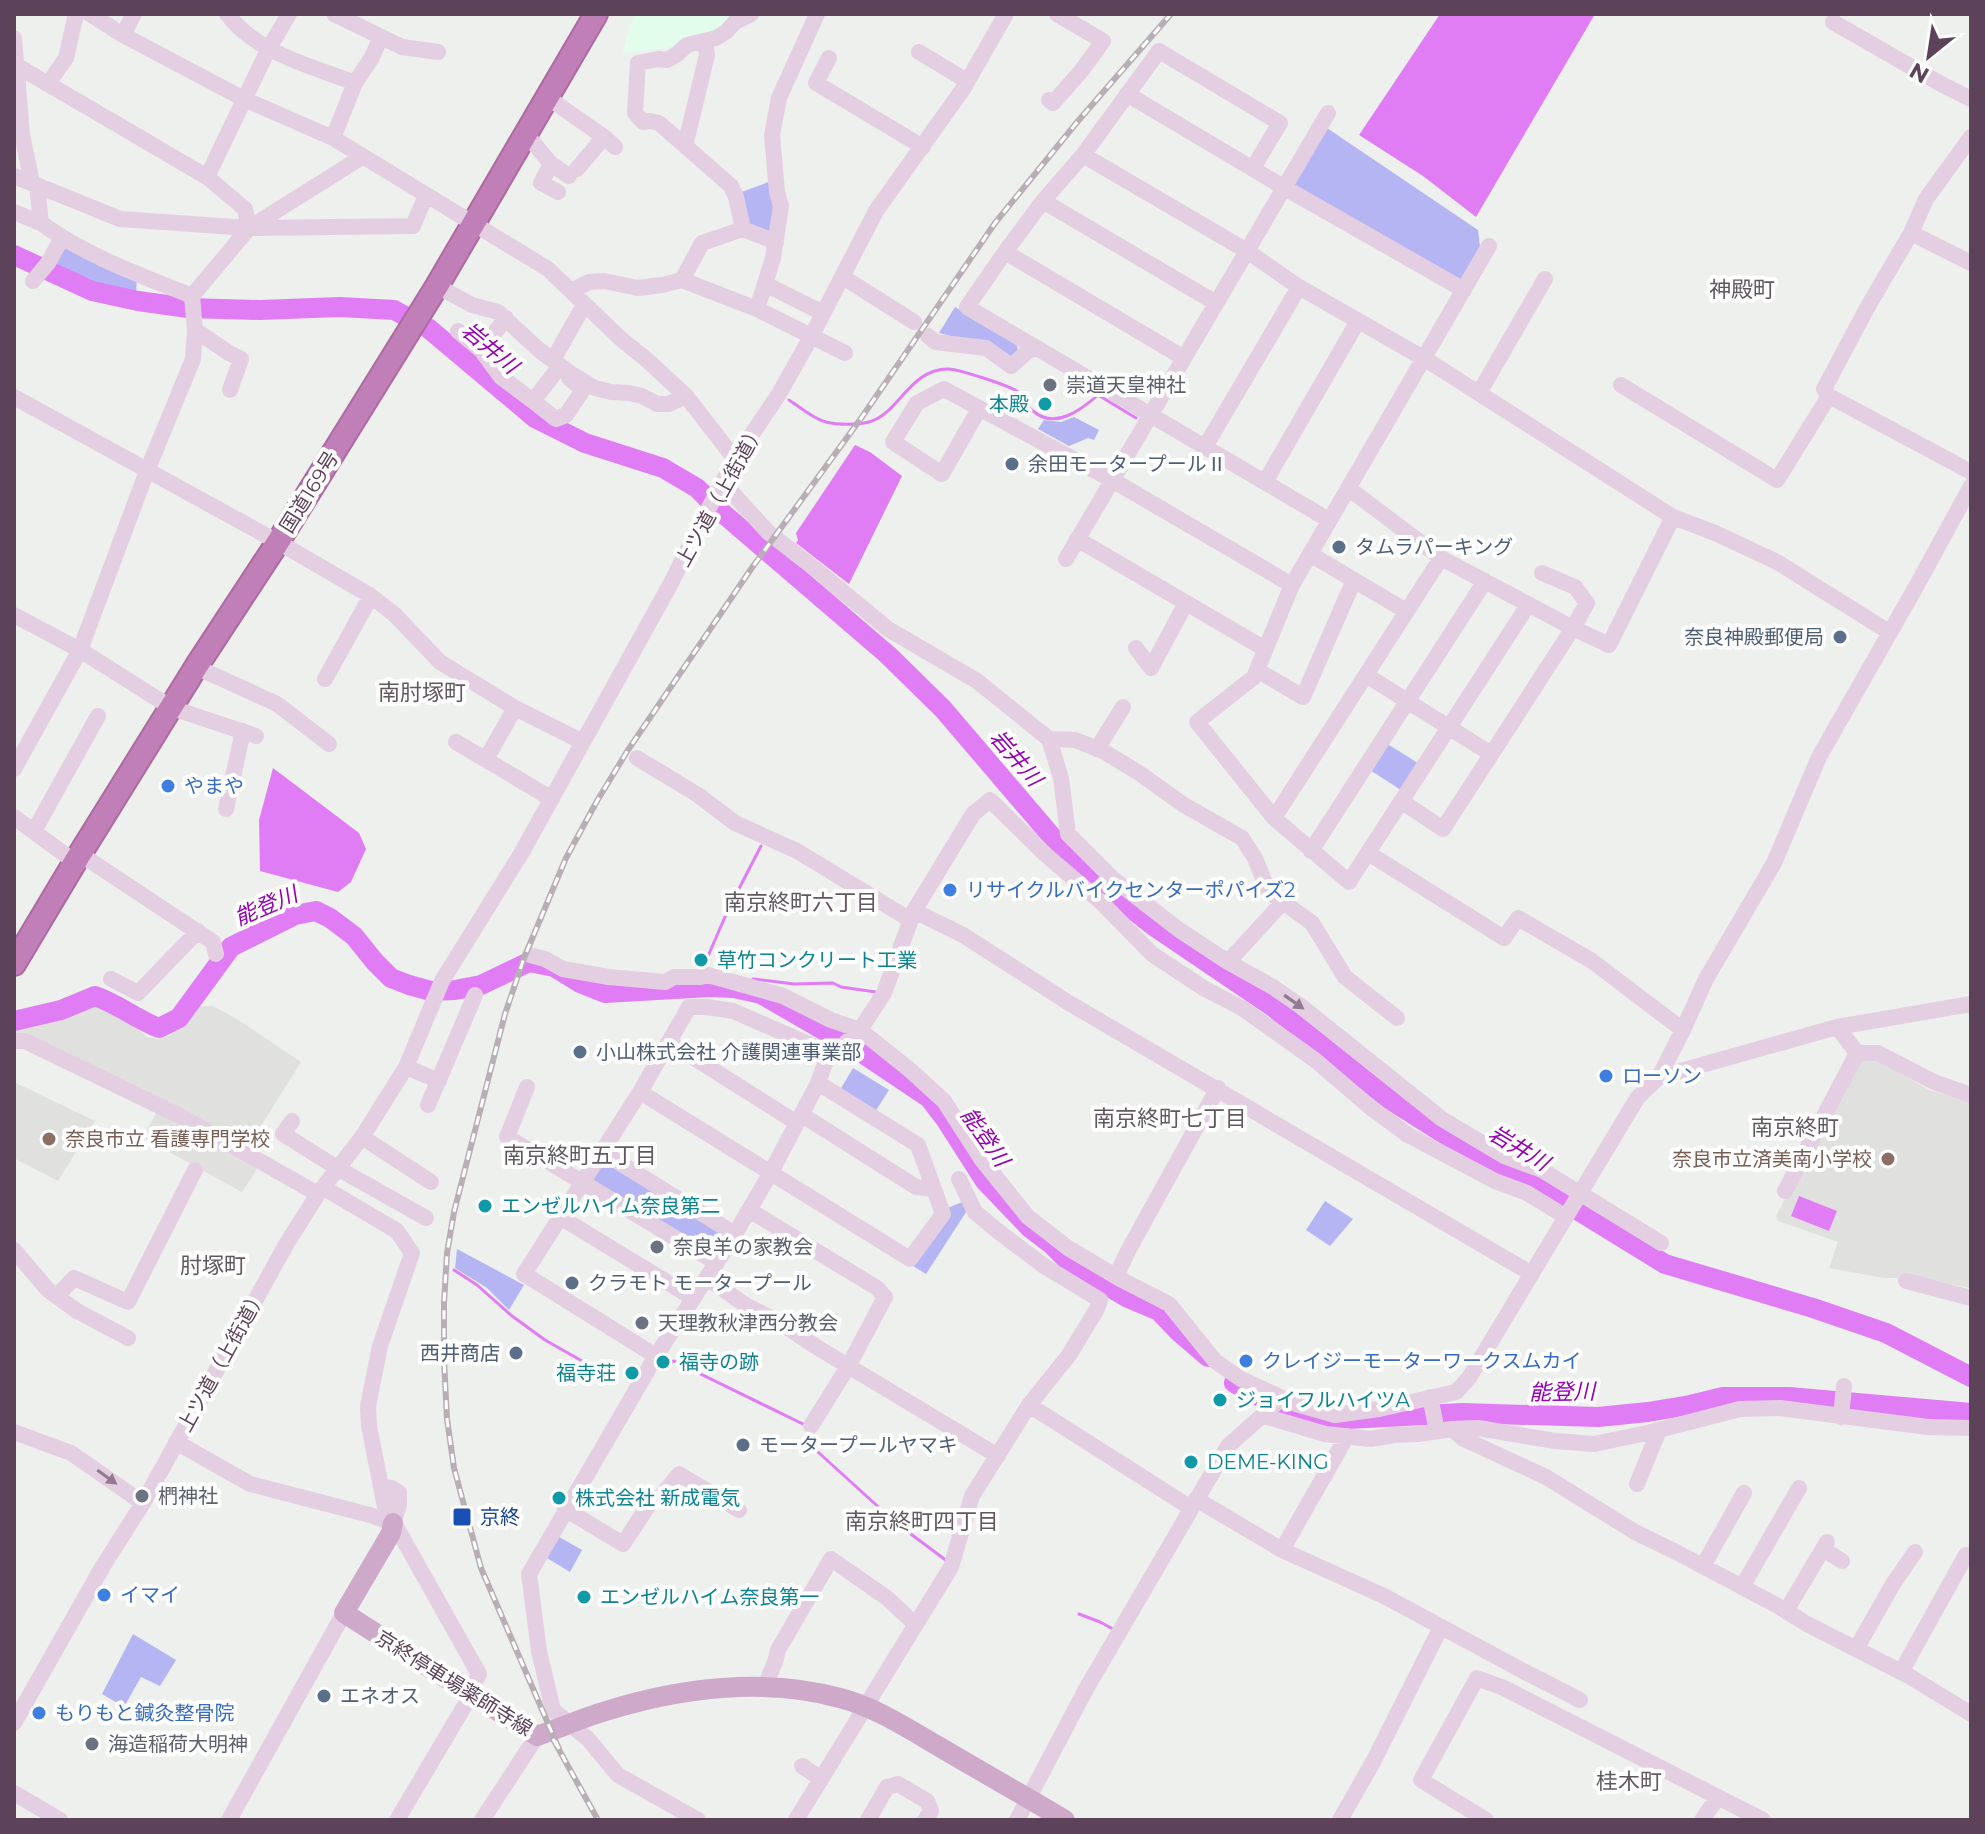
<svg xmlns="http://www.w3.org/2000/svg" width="1985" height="1834" viewBox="0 0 1985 1834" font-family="Montserrat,'Noto Sans JP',sans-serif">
<rect width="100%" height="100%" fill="#edf0ec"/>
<path fill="#e2fdec" d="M 634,14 L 741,14 L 721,30 L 685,39 L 666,48 L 622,53 Z"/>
<path fill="#e0e1de" d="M 93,1002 L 109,1006 L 147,1037 L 158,1039 L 168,1036 L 195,1006 L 213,1006 L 237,1019 L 301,1062 L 242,1156 L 259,1166 L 242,1192 L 142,1137 L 162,1104 L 14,1034 L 14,1022 L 59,1013 L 67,1015 Z
M 1873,1057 L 1929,1090 L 1971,1102 L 1971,1288 L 1920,1278 L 1884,1278 L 1829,1268 L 1838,1242 L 1778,1221 L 1776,1216 L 1856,1061 Z
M 14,1082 L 95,1121 L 58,1181 L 14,1158 Z"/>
<path fill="#b6b5f3" d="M 1324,126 L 1478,230 L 1480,246 L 1463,279 L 1458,281 L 1290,184 Z
M 771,181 L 777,213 L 768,233 L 749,223 L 739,193 Z
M 62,246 L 137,278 L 136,294 L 97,286 L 52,265 Z
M 955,307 L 1017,343 L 1018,354 L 1011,361 L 971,341 L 939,333 Z
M 1074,417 L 1099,430 L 1094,440 L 1088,438 L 1069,446 L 1038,429 L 1044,420 L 1061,422 Z
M 1386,743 L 1421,765 L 1404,792 L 1370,770 Z
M 853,1068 L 889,1090 L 875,1112 L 840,1090 Z
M 604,1157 L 726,1233 L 713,1255 L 591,1179 Z
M 967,1200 L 970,1206 L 926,1274 L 913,1266 L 945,1209 Z
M 1325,1201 L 1353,1219 L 1330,1246 L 1306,1230 Z
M 457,1249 L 524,1285 L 509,1310 L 487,1288 L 455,1268 Z
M 554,1534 L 582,1550 L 570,1572 L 542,1555 Z
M 133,1634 L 176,1660 L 160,1686 L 141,1677 L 124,1707 L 102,1694 Z"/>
<path fill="#e17df4" d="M 1440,14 L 1595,14 L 1476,217 L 1423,176 L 1359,135 Z
M 855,445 L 870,452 L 902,476 L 849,584 L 796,543 L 798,540 L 796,533 Z
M 273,768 L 359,833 L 366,849 L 351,882 L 338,892 L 260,871 L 259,820 Z
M 1799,1196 L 1837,1211 L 1829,1231 L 1791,1216 Z"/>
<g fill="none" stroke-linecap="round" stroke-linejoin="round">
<path stroke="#e17df4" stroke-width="3" d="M 789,400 C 800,407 813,419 826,422 C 838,425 857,425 869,422 C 899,414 909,369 948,369 C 958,369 1011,386 1018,392 C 1023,398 1026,406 1033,411 C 1055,430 1081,410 1098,395 L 1136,418
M 702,970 L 728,910 L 761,846
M 753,979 L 794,984 L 833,983 L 841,987 L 876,992
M 454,1270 L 477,1285 L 512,1316 L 545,1340 L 605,1374
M 657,1368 L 674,1361 L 805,1425
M 810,1430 L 807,1442 L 896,1523 L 947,1561
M 1079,1614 L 1100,1622 L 1115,1630"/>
<path stroke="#e17df4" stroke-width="20" d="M 14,255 L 92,291 L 138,301 L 188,308 L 260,310 L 340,307 L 394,310 L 428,328 L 535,418 L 585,443 L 663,468 L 697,488 L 719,510 L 888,655 L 943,709 L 1066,853 L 1105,888 L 1155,927 L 1273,1007 L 1389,1099 L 1479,1156 L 1556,1197 L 1665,1264 L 1813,1308 L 1886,1333 L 1971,1377
M 14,1021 L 61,1010 L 95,996 C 118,1004 136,1019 159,1028 L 179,1018 L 231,947 L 295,915 L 316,911 L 330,918 L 354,936 L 375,962 L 391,978 L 409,985 L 431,991 L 455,990 L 481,985 L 529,962 L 554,967 L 580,983 L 605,993 L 710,987 L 734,988 L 761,994 L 856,1049 L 929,1098 L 946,1120 L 985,1181 L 1030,1228 L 1051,1244 L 1071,1264 L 1126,1297 L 1159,1311 L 1180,1333 L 1208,1357
M 1234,1383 L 1298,1417 L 1348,1419 L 1462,1413 L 1598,1417 L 1648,1412 L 1690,1405 L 1723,1397 L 1789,1397 L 1971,1413"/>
<defs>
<path id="highway" d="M 14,964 L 75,862 L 196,667 L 278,542 L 437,286 L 596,14"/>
</defs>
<use href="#highway" stroke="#ad6aa2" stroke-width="26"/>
<path stroke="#e4cfe2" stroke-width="16" d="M 90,14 L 123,35 L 244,99 L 333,138 L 548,269 L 621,339 L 647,360 L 686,396 L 735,459
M 227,14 C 258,54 309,65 355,83
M 334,14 L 402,47 L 438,52
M 1833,22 L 1941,84 L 1971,99
M 123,35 L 134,14
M 14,38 L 22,135 L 32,182
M 919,52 L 967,81
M 829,58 L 816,83 L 923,147
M 14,64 L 207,177 L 245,209 L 249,228
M 48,84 L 66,58 L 76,14
M 1127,94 L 1285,188 L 1464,290
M 547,97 L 604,137 L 615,147
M 1049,100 L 1053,103 L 1082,70 L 1103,41 L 1057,14
M 526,134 L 551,164 L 569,176
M 1971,137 L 1926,199 L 1911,233 L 1867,308 L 1824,389 L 1829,396 L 1971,472
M 333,138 L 355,83 L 372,57 L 381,37
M 685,146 L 707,55 L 705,41
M 1083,155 L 1247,251 L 1299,287 L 1425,359 L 1673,517 L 1715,533 L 1777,562 L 1889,632
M 551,164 L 541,183 L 558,192
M 1253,168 L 1280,123 L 1159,51 L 1083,155 L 1043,201 L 1005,252 L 967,307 L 1329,520
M 577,169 L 604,137
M 14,176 L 120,219 L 249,228 L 413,226 L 426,195
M 207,177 L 268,50 L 289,14
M 37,185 L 41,223 C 86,256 140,275 192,296
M 1043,201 L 1216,303
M 14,212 L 41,223
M 743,229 L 736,197 L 731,186 L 659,123 L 650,121 L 643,122 L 635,113 L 638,63 L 658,59 L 667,60 L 676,55 L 687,45 L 716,38 L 726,32 L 735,22 L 751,14
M 1911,233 L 1971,263
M 1489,246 L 1292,585 L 1254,677 L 1197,722 L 1274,818 L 1349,882 L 1528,605
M 1005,252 L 1184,358
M 843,277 L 914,322
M 682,280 L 702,243 L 743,229 L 776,242
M 33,281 L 48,263 L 62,238
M 765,284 L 823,313
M 437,286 L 472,305 L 498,312 L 539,350 L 570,373 L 595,388 L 611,392 L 629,393 L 642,396 L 657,404 L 669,404 L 686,396
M 571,291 L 589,282 L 604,281 L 638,288 L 662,285 L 682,280 L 757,309 L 845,353
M 192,296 L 249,228 L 362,157
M 757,309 L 773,258 L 781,206 L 777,192 L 772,135 L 779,98 L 817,14
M 506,318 L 481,350 L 501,377 L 533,401
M 195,330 L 229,353 L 241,359 L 230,390
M 458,331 L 481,350
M 928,336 L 935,342 L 986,348 L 1011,366 L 1033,347
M 553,360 L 584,305
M 560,366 L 533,401 L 556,419 L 566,415 L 583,390 L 569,378
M 1621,385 L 1777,480 L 1829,396
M 1479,393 L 1545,279
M 14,397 L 278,542 L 371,596 L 395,615 L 440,662 L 515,708 L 583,742
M 979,409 L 942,474 L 893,442 L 917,403 L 944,389 L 1112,480 L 1292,585
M 1205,447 L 1299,287
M 1265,482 L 1358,321
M 723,483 L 769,533 L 814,568 L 888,629 L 977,681 L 1049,739 L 1061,778 L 1068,834 L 1112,878 L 1178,929 L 1228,962 L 1273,987 L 1302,1007 L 1442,1119 L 1504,1156 L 1542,1170 L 1661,1243
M 1348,488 L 1441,558 L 1573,628 L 1609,645 L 1673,517
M 1077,539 L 1265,649
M 1310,554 L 1406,611
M 1066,559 L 1328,113
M 14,615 L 80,650 L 172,708 L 256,736
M 1136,648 L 1151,668 L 1186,603
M 196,667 L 277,704 L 329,744
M 1257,670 L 1303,697 L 1354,580
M 1366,675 L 1491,754
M 325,679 L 371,596
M 1049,739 L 1075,740 L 1103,751 L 1139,773 L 1184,805 L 1242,838 L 1255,858 L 1268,891 L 1312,923 L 1345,977 L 1397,1018
M 456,742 L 552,799
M 1097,749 L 1123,707
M 637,758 L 698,795 L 735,823 L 797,851 L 909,919
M 486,759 L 515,708
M 14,769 L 80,650 L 147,471 L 193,359 L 195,330 L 192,296
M 1401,801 L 1443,829 L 1573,628 L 1587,603 L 1575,587 L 1542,573
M 226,809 L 243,731
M 14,817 L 75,862
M 1274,818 L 1441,558
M 34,831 L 98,716
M 1311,851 L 1485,581
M 1368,853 L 1504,938 L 1518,918 L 1592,961 L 1683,1030
M 80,854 L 213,942 L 216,954
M 914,911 L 963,935 L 1069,1003 L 1532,1274
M 530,955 L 545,959 L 563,969 L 609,977 L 665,982 L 674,977 L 700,977 L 708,975 L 783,996 L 831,1020 L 860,1030 L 910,1070 L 944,1101 L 982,1160 L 1028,1217 L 1068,1248 L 1122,1280 L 1169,1304 L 1215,1361 L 1241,1379 L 1282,1398
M 1228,962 L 1283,902
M 111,979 L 138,993 L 198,931
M 14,1041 L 25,1041 L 178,1115 L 318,1194
M 669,1042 L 797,1123
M 1857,1053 L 1878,1053 L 1934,1082 L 1971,1095
M 406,1067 L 439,1081
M 1659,1077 L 1837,1027 L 1971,1004
M 527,1087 L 507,1137 L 717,1263
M 640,1092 L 910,1259 L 943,1214 L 918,1145 L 818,1083
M 428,1105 L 475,995
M 802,1115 L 916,1187 L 934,1189
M 292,1121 L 283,1134 L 339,1169 L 426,1218
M 362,1137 L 431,1182
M 602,1152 L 735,1234
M 324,1188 L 397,1231 L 412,1253 L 380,1346 L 368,1406 L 369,1426 L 385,1507 L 479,1674 L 469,1693
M 1785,1191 L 1857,1053 L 1837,1027
M 749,1210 L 877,1288 L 885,1297 L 849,1365 L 811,1426
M 560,1217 L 693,1298
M 14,1250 L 48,1290 L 77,1311 L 128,1338
M 1116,1276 L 1129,1249 L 1218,1088
M 707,1278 L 747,1306 L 781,1323 L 815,1346 L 998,1456
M 1906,1281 L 1971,1298
M 57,1296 L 74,1278 L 128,1302 L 195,1170
M 656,1356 L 524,1274 L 640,1092 L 689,1007 L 707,1007 L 733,1011 L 811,1045 L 826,1061
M 1430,1397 L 1437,1431
M 1029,1405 L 1191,1508
M 1264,1416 L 1325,1434 L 1371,1439 L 1394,1435 L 1418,1434 L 1452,1429 L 1478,1428 L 1555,1441 L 1594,1444 L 1647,1433 L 1740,1409 L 1780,1408 L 1928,1427 L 1971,1428
M 1841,1417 L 1844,1386
M 1452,1429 L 1464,1439 L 1546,1477 L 1635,1532 L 1678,1553 L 1778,1606 L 1807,1624 L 1909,1676 L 1971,1714
M 14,1432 L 71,1453 L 143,1503
M 176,1442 L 250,1484 L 370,1515 L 393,1523 L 399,1505 L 399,1493 L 392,1488 L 381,1486
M 1637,1484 L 1659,1430
M 1196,1499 L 1282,1550 L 1384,1596 L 1525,1672 L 1580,1700
M 565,1509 L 623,1544 L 648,1506 L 663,1494 L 679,1474 L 739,1510
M 1823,1549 L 1842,1561
M 1282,1550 L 1347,1436
M 1703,1566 L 1744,1493
M 1742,1587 L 1799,1488
M 1786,1611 L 1827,1542
M 1856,1649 L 1893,1584 L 1915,1552
M 1901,1672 L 1966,1555
M 765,1686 L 775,1662 L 778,1650 L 831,1559 L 887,1598 L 915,1624
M 14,1723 L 103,1566 L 143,1503 L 287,1243 L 318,1194 L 362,1137 L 406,1067 L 442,981 L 522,852 L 670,585 L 703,519 L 735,459 L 779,394 L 812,335 L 876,211 L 963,89 L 1006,14
M 802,1766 L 820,1778
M 14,1793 L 60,1820
M 229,1820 L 344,1613
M 397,1820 L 471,1695
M 482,1820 L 537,1736
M 698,1820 L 618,1775 L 588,1739 L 553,1710 L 539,1651 L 529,1574 L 656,1356 L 735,1234 L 770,1174 L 818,1083 L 826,1061 L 860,1030 L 884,993 L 914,911 L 973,814 L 990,800 L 1046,855 L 1101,902 L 1152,954 L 1205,989 L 1242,1008 L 1315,1060 L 1370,1107 L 1408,1135 L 1495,1181 L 1527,1193 L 1566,1217
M 796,1820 L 951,1567 L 972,1496 L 1029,1405 L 1069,1355 L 1097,1309 L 1100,1300 L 1044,1266 L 999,1232 L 975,1212 L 959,1179
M 868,1820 L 887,1787 L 898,1784 L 927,1801 L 931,1811 L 925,1820
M 1017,1820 L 1086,1689 L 1228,1446 L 1282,1398 L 1296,1404 L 1335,1415 L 1379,1409 L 1456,1392 L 1469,1378 L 1638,1097 L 1659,1077 L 1683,1030 L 1706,979 L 1774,863 L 1819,757 L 1917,585 L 1971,486
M 1340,1820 L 1373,1762 L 1441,1627
M 1486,1820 L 1421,1780 L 1477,1678 L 1504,1688 L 1763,1820
M 1702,1820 L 1718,1797"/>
<path stroke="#cfa9ca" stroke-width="20" d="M 393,1523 L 391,1533 L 344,1613 L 537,1736 C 560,1728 582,1718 606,1711 C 679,1688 765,1677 840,1698 C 875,1707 907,1728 938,1746 C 980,1771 1023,1795 1065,1820"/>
<use href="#highway" stroke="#c17fb7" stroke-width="22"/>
<defs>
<path id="rail" d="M 553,1739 L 598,1820
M 559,1749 L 481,1568 L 454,1468 L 447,1419 L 444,1360 L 444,1303 L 447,1253 L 454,1212 L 505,1014 L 524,958 L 566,858 L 597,801 L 628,750 L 751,569 L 862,417 L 995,223 L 1078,121 L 1171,14"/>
</defs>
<use href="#rail" stroke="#b8aeb5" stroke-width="6"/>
<use href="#rail" stroke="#fff" stroke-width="3" stroke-dasharray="9" stroke-linecap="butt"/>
</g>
<defs><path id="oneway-solid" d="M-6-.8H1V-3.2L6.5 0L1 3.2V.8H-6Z" transform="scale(2)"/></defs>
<g fill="#927b90">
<use href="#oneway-solid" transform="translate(1294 1002) rotate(35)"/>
<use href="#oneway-solid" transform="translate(107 1477) rotate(36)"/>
</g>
<g fill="#6b7280" stroke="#fff" stroke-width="3">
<circle cx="1050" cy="385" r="8"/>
<circle cx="657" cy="1247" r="8"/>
<circle cx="642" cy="1323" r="8"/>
<circle cx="142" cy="1496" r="8"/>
<circle cx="92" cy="1744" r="8"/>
</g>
<g fill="#0f9aa8" stroke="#fff" stroke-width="3">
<circle cx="1045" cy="404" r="8"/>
<circle cx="701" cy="960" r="8"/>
<circle cx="485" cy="1206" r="8"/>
<circle cx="663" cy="1362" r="8"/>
<circle cx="632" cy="1373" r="8"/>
<circle cx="1220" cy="1400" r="8"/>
<circle cx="1191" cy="1462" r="8"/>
<circle cx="559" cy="1498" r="8"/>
<circle cx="584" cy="1597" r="8"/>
</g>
<g fill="#5c6f8a" stroke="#fff" stroke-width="3">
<circle cx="1012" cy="464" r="8"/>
<circle cx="1339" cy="547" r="8"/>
<circle cx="1840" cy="637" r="8"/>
<circle cx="580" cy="1052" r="8"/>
<circle cx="572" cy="1283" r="8"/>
<circle cx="516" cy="1353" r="8"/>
<circle cx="743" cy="1445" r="8"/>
<circle cx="324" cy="1696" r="8"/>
</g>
<g fill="#3f7fe0" stroke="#fff" stroke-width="3">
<circle cx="168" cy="786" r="8"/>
<circle cx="950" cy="890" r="8"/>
<circle cx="1606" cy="1076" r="8"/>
<circle cx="1246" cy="1361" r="8"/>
<circle cx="104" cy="1595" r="8"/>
<circle cx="39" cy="1713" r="8"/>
</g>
<g fill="#8d6e63" stroke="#fff" stroke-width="3">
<circle cx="49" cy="1139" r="8"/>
<circle cx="1888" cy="1159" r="8"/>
</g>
<rect fill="#1a4fb4" stroke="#fff" stroke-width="3" x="452" y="1507" width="20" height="20" rx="4"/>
<g text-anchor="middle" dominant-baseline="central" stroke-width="8" stroke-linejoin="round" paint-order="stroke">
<g font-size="20" fill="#5b616d" stroke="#fff" text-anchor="start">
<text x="1066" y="385">崇道天皇神社</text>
<text x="673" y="1247">奈良羊の家教会</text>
<text x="658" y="1323">天理教秋津西分教会</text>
<text x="158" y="1496">椚神社</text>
<text x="108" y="1744">海造稲荷大明神</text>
</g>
<g font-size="20" fill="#0d838f" stroke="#fff" text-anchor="start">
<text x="1029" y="404" text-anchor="end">本殿</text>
<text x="717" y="960">草竹コンクリート工業</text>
<text x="501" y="1206">エンゼルハイム奈良第二</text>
<text x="679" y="1362">福寺の跡</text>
<text x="616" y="1373" text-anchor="end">福寺荘</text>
<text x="1236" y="1400">ジョイフルハイツA</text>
<text x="1207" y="1462">DEME-KING</text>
<text x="575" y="1498">株式会社 新成電気</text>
<text x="600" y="1597">エンゼルハイム奈良第一</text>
</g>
<g font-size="20" fill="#4e5e75" stroke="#fff" text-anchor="start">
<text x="1028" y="464">余田モータープールⅡ</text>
<text x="1355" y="547">タムラパーキング</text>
<text x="1824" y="637" text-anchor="end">奈良神殿郵便局</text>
<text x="596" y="1052">小山株式会社 介護関連事業部</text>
<text x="588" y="1283">クラモト モータープール</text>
<text x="500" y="1353" text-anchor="end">西井商店</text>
<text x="759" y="1445">モータープールヤマキ</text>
<text x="340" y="1696">エネオス</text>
</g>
<g font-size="20" fill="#5c4359" stroke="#fff">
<text transform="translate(309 492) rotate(-58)">国道169号</text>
<text transform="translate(720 495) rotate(-61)">上ツ道（上街道）</text>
<text transform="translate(222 1360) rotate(-61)">上ツ道（上街道）</text>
<text transform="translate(454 1683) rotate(32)">京終停車場薬師寺線</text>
</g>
<g font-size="20" fill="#366cbe" stroke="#fff" text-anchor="start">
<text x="184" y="786">やまや</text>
<text x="966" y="890">リサイクルバイクセンターポパイズ2</text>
<text x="1622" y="1076">ローソン</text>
<text x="1262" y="1361">クレイジーモーターワークスムカイ</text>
<text x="120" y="1595">イマイ</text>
<text x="55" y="1713">もりもと鍼灸整骨院</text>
</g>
<g font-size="20" fill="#785e54" stroke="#fff" text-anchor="start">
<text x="65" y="1139">奈良市立 看護専門学校</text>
<text x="1872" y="1159" text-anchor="end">奈良市立済美南小学校</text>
</g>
<g font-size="20" fill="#164399" stroke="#fff" text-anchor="start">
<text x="480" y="1517">京終</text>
</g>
<g font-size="22" fill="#625860" stroke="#fff">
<text x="1742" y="289">神殿町</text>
<text x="422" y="692">南肘塚町</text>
<text x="801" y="902">南京終町六丁目</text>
<text x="1170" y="1118">南京終町七丁目</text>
<text x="1795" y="1127">南京終町</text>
<text x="580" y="1155">南京終町五丁目</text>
<text x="213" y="1265">肘塚町</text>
<text x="922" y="1521">南京終町四丁目</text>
<text x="1629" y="1781">桂木町</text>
</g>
<g font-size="22" font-style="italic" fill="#9500b2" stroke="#fff">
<text transform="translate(490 348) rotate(40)">岩井川</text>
<text transform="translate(1016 758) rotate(49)">岩井川</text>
<text transform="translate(266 906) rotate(-23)">能登川</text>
<text transform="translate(985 1137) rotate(55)">能登川</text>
<text transform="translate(1519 1148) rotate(31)">岩井川</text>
<text transform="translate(1562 1392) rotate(-1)">能登川</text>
</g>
</g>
<rect width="1985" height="1834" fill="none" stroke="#5c4359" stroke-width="32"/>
<g transform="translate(1929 56) rotate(210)" stroke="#ffffff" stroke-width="6" paint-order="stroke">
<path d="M0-6L14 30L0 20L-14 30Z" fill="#5c4359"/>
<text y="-12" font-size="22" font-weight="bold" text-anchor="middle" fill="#5c4359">N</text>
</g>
</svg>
